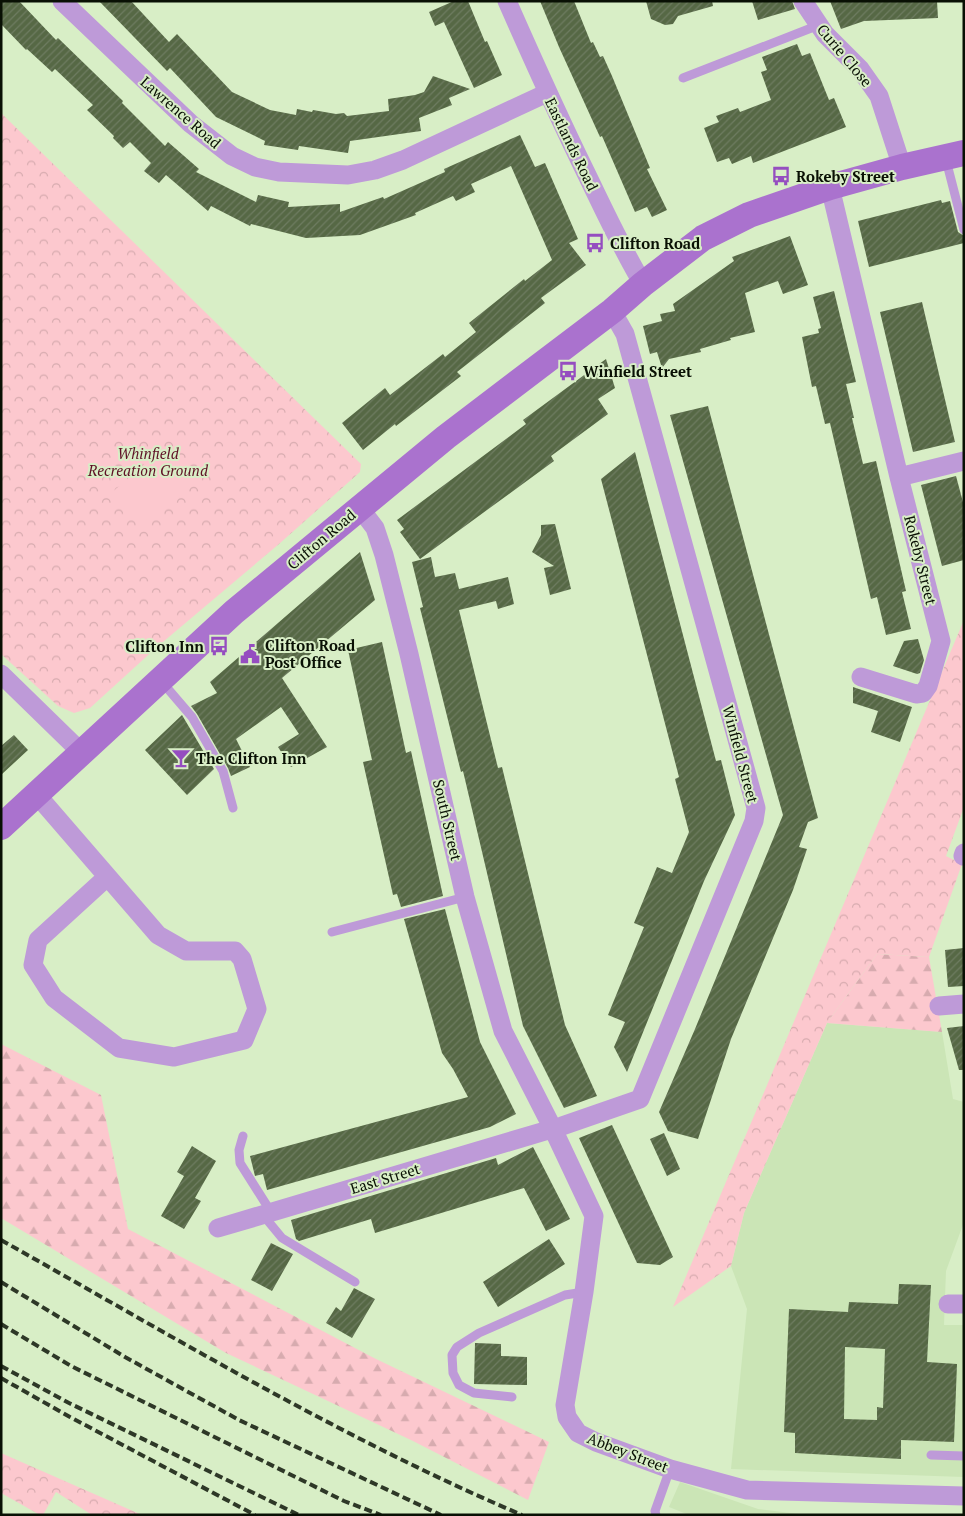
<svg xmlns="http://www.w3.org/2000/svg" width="965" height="1516" viewBox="0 0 965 1516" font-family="'PT Serif',serif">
<defs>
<pattern id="forest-firs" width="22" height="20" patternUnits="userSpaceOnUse" patternTransform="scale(1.25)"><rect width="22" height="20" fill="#fcc8ce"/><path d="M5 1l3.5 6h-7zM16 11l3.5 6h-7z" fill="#d7abaf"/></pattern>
<pattern id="park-crowns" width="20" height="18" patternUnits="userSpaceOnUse" patternTransform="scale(1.25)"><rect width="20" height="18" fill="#fcc8ce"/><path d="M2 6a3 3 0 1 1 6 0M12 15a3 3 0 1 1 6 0" fill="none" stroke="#d7abaf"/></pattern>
<pattern id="building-hatch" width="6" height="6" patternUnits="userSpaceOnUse" patternTransform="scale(1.25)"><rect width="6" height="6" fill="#566845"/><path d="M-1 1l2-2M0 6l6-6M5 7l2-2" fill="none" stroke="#6e7c61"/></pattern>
</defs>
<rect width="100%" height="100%" fill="#d8eec6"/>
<path fill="#cbe5b6" d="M 827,1023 L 942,1032 L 953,1099 L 964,1102 L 964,1222 L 946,1271 L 944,1325 L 964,1325 L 964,1477 L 731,1469 L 747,1309 L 731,1266 L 744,1213 Z
M 680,1482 L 758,1509 L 807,1515 L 689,1515 L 669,1507 Z"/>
<path fill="url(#forest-firs)" d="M 877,954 L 929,957 L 942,1032 L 827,1023 Z
M 1,1044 L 101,1095 L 128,1229 L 374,1358 L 549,1442 L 528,1500 L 413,1441 L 226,1353 L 1,1218 Z"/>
<path fill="url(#park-crowns)" d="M 1,113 L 361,464 L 360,472 L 279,544 L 157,647 L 90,708 L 74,713 L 58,706 L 1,654 Z
M 964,620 L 964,807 L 946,856 L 962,864 L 929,957 L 877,954 L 827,1023 L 744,1213 L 731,1266 L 673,1307 Z
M 1,1453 L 142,1515 L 92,1515 L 56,1492 L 43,1515 L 40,1515 L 1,1493 Z"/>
<path fill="#fcc8ce" d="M 164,447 L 192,480 L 139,526 L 110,494 Z"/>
<path fill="url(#building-hatch)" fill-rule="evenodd" d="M 1,1 L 19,1 L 56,40 L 58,38 L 123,101 L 122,103 L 165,146 L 168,142 L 199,169 L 196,172 L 256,202 L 258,195 L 289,202 L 288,207 L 340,204 L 340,212 L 383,197 L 384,199 L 445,172 L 444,169 L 520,135 L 535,167 L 545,163 L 578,239 L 569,243 L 586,265 L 541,298 L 545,303 L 457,372 L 461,376 L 396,426 L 395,424 L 363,450 L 342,423 L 385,388 L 390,395 L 443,354 L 445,357 L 476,332 L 469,323 L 524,279 L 525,281 L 552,260 L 511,166 L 471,184 L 475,192 L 456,201 L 453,196 L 415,213 L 416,215 L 360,235 L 306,238 L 251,224 L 250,226 L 211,206 L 208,211 L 166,175 L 159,183 L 144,171 L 151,163 L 130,142 L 123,148 L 113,138 L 114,136 L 87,110 L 93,105 L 55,69 L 52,72 L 27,49 L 26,50 L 1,24 Z
M 99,1 L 131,1 L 169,42 L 177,34 L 232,92 L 270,110 L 296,115 L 297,109 L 312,112 L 313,110 L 336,114 L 344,113 L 347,116 L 389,111 L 388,99 L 415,95 L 424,92 L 433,76 L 470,89 L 449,98 L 452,105 L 419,118 L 421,131 L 350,141 L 348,153 L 299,146 L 298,150 L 264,145 L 265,141 L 216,117 L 170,68 L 167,71 Z
M 454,1 L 468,1 L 485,42 L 487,41 L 502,75 L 474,88 L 444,22 L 435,26 L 429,12 Z
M 540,1 L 574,1 L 591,43 L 593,42 L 600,57 L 603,56 L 612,76 L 650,168 L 647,169 L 667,210 L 652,217 L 647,207 L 635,212 L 602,136 L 600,137 L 559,47 Z
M 646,1 L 712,1 L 713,6 L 678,16 L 673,24 L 665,25 L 651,19 Z
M 752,1 L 792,1 L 795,9 L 758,20 Z
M 830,1 L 937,1 L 938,18 L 864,21 L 841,29 Z
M 797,44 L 802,56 L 810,53 L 829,100 L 834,98 L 846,127 L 753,163 L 751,156 L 732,164 L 729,158 L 717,162 L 704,128 L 719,122 L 716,116 L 738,108 L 740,112 L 771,100 L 761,72 L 767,70 L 762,57 Z
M 941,200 L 942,203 L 950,201 L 958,232 L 964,236 L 964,243 L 869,267 L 858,221 Z
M 790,236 L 808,285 L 783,294 L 778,281 L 745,293 L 755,332 L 730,338 L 731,340 L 700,349 L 701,352 L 669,359 L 662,368 L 657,352 L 650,354 L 643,326 L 662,321 L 660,314 L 675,311 L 673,304 L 734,261 L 732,257 Z
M 834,291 L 856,382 L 846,384 L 854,418 L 852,418 L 863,464 L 876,461 L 906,591 L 902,592 L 911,629 L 886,635 L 877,597 L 871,599 L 830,423 L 825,424 L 816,386 L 812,387 L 802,337 L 819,333 L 818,329 L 821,328 L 813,297 Z
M 922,302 L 955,442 L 913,452 L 880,312 Z
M 606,359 L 615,388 L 598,399 L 608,414 L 551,456 L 554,461 L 420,559 L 400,532 L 404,529 L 397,520 L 526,424 L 523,420 Z
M 708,406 L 818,818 L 808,822 L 799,847 L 807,849 L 793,890 L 731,1039 L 698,1139 L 668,1131 L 659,1112 L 695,1029 L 783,815 L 670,415 Z
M 635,452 L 716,761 L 721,760 L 735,815 L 704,881 L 627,1072 L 614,1047 L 625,1022 L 608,1015 L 644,927 L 634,923 L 657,867 L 672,873 L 689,832 L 675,779 L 679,777 L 601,479 Z
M 956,476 L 964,506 L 964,560 L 942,566 L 921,485 Z
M 555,524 L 571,589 L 550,595 L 544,568 L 554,566 L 532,552 L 541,535 L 541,525 Z
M 360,552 L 375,600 L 282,678 L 327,747 L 291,767 L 278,747 L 299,734 L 281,707 L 236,739 L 250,767 L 231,776 L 228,768 L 197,714 L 191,706 L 217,693 L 210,682 Z
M 431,557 L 435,577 L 455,573 L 459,589 L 508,577 L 514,604 L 498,609 L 496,601 L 459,610 L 498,768 L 502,767 L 565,1025 L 597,1096 L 564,1108 L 523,1026 L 463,771 L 461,772 L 420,608 L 423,607 L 412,562 Z
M 918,639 L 924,660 L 920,673 L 917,674 L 893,666 L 904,641 Z
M 382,642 L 406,753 L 411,751 L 443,896 L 401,907 L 397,894 L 393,895 L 363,762 L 372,760 L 348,650 Z
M 853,687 L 912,707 L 900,742 L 871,732 L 878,711 L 853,703 Z
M 182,715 L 214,769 L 187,795 L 145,750 Z
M 14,735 L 28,750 L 1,775 L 1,746 Z
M 445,909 L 480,1042 L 516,1114 L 490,1127 L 267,1190 L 263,1174 L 255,1176 L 250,1156 L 468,1097 L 453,1069 L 442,1053 L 404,919 Z
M 964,948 L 964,986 L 948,987 L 945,950 Z
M 964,1026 L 964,1070 L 959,1070 L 947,1028 Z
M 612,1125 L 673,1257 L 660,1265 L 637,1263 L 579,1138 Z
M 664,1133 L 680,1169 L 667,1176 L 650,1139 Z
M 192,1146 L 216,1161 L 195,1198 L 201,1201 L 184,1229 L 161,1216 L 184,1176 L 177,1172 Z
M 533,1147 L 570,1219 L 546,1231 L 524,1188 L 375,1233 L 371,1219 L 299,1241 L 296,1239 L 291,1220 L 496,1158 L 498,1165 Z
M 549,1239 L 565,1264 L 498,1307 L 483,1282 Z
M 271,1243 L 293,1254 L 272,1291 L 251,1280 Z
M 899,1284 L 931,1285 L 927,1362 L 957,1364 L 954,1442 L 901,1440 L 901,1459 L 795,1453 L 795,1433 L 784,1432 L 789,1309 L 848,1312 L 849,1302 L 898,1304 ZM 845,1347 L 885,1349 L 883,1408 L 877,1407 L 877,1420 L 844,1419 Z
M 354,1288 L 375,1299 L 352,1338 L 326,1323 L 336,1307 L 341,1311 Z
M 475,1343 L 501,1344 L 501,1356 L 527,1357 L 527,1385 L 474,1384 Z"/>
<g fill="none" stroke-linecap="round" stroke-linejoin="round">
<path stroke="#be9ad8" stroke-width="9" d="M 683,78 L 819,25
M 946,160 L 964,230
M 162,682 L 192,717 L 223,771 L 233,808
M 332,932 L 465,897
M 243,1136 L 239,1150 L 240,1163 L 271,1212
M 263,1215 L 282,1238 L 355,1282
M 512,1397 L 474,1393 L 459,1385 L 453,1373 L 452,1355 L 457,1347 L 479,1333 L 565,1295 L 584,1292
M 931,1455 L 964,1456
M 656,1515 L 655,1511 L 670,1469"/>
<path stroke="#be9ad8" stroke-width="19" d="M 62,1 L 191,124 L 232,156 L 255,167 L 279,172 L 348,175 L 375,170 L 403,160 L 547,93
M 507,1 C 533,60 559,118 587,175 C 605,212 622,249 643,284
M 803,1 L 825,34 L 860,69 L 879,96 L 902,167
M 830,187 L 899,477 L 941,641 L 928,686 L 923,693 L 916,694 L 861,677
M 899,477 L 964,461
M 359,507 L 375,528 L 384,555 L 409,654 L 465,897 L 503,1031 L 553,1129 L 594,1216 L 584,1292 L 565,1405 L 567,1417 L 578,1433 L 596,1442 L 670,1469 L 747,1490 L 964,1496
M 1,674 L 81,752
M 37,795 L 158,935 L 186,951 L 235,951 L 242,959 L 257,1009 L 244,1040 L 174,1057 L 119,1048 L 54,998 L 33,965 L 38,940 L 107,877
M 963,856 L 964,853
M 939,1006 L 964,1004
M 218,1228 L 562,1126 L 640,1099 L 754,821 L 756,808 L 625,334 L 612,311
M 948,1304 L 964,1304"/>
<path stroke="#aa72ce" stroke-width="26" d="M 1,827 L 234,612 L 446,437 L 612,311 L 643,284 L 703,238 L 749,215 L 830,187 L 902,167 L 964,153"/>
<path stroke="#2e3827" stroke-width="4" stroke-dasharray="8 4" stroke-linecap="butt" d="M 1,1240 C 172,1336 341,1438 522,1515
M 1,1282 L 125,1357 L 239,1420 L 441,1515
M 1,1324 L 71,1366 L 344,1501 L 381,1515
M 1,1366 L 69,1403 L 299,1515
M 1,1378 L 70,1417 L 255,1515"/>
</g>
<defs>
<symbol id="bus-bare" viewBox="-9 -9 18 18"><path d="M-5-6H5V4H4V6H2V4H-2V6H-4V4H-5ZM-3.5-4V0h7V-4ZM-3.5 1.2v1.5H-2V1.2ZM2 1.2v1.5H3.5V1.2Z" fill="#954dc0" stroke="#d8eec6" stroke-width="2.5" paint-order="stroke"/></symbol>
<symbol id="civic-bare" viewBox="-9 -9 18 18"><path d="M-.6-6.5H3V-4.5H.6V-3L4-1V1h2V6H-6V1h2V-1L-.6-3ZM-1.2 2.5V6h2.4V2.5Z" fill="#954dc0" stroke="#d8eec6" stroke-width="2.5" paint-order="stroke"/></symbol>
<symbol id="bar-bare" viewBox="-9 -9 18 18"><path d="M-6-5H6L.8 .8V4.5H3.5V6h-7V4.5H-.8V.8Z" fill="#954dc0" stroke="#d8eec6" stroke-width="2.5" paint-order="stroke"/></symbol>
</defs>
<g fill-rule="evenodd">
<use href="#bus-bare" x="767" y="162" width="28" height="28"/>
<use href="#bus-bare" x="581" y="229" width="28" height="28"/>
<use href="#bus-bare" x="554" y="357" width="28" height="28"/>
<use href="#bus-bare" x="205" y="632" width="28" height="28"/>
<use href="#civic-bare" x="236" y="640" width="28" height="28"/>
<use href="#bar-bare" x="167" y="744" width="28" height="28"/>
</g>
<g text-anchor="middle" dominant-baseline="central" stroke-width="4" stroke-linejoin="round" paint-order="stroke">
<g font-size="15" fill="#091004" stroke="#d8eec6">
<text transform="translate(845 55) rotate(50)">Curie Close</text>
<text transform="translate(181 112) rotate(41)">Lawrence Road</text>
<text transform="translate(572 144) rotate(64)">Eastlands Road</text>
<text transform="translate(321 539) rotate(-40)">Clifton Road</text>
<text transform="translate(921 560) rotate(76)">Rokeby Street</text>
<text transform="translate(741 754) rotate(75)">Winfield Street</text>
<text transform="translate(448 820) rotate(77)">South Street</text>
<text transform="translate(385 1178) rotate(-17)">East Street</text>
<text transform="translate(628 1452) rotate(21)">Abbey Street</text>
</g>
<g font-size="15" font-weight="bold" fill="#091004" stroke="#d8eec6" text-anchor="start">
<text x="796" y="176">Rokeby Street</text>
<text x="610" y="243">Clifton Road</text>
<text x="583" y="371">Winfield Street</text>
<text x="265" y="645">Clifton Road<tspan x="265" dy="17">Post Office</tspan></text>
<text x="204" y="646" text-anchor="end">Clifton Inn</text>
<text x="196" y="758">The Clifton Inn</text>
</g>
<g font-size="15" font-style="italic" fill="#5e1025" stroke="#d8eec6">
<text x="148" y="453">Whinfield<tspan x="148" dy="17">Recreation Ground</tspan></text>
</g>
</g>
<rect width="965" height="1516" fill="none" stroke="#091004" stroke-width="5"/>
</svg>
